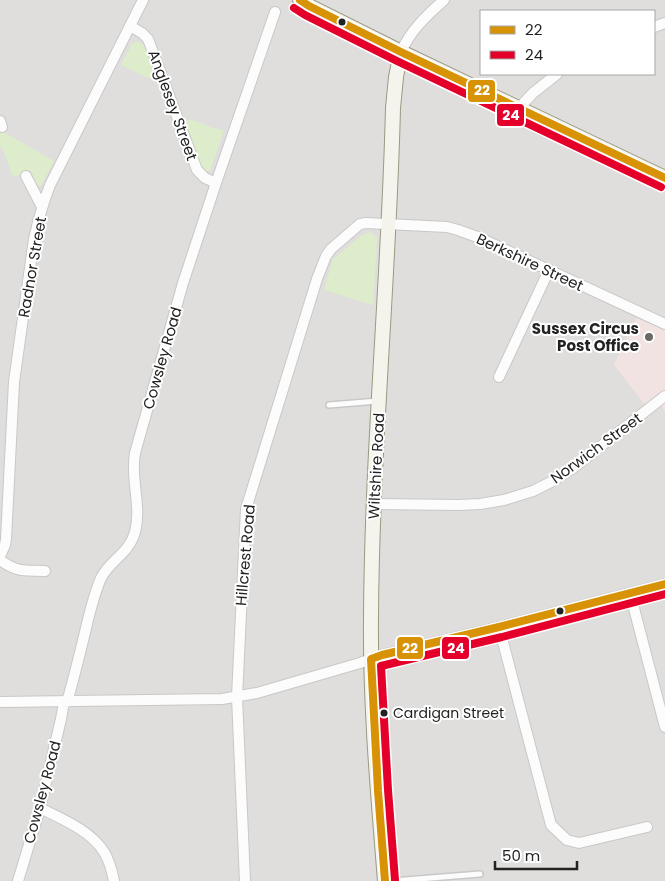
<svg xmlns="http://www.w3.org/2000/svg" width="665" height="881" viewBox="0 0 665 881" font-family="Poppins,sans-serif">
<rect width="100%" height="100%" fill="#f0eeeb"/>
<path fill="#dfdedc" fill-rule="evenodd" d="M 0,0 L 665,0 L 665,881 L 0,881 ZM 481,11 L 654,11 L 654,74 L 481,74 Z"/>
<path fill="#f1e3e1" d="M 636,318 L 665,328 L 665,411 L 661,405 L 645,405 L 614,365 Z"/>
<path fill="#ddeccb" d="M 136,42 L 139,42 L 144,45 L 155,73 L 151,78 L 148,78 L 121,65 L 132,44 Z
M 190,119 L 213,128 L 224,130 L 210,171 L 205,171 L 201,167 L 185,122 Z
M 0,130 L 54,161 L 41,186 L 36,185 L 31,171 L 13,177 L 3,150 L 0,146 Z
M 369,232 L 372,233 L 377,238 L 373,305 L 324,290 L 333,259 L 361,236 Z"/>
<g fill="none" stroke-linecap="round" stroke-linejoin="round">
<defs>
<path id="lane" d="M 329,405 L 378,401
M 393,881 L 480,874"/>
<path id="street" d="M 130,26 L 142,33 L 148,39 L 197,170 L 205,178 L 216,183
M 654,27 L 665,23
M 401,52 C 410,31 427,15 444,0
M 519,108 L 533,93 L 557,74
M 0,121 L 2,127
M 26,176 L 42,207
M 499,377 L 549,270
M 374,504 L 459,505 L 480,504 L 504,500 L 533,491 L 551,482 L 573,468 L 665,396
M 0,556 L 5,545 L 6,539 L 14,382 L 34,239 C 38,221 43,203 50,185 L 143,0
M 0,560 C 18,573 24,570 45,571
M 630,593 L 665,727
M 499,627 L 551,825 L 567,840 L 579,843 L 647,827
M 0,702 L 222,699 L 257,693 L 360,663 L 382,655 L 499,627 L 665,584
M 67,702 C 74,678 80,653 86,628 C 90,611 94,594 101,578 C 110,560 129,554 135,532 C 142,506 130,479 135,453 L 183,283 L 216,183 L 275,12
M 40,808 C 62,819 90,830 104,852 C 109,860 112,871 114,881
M 18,881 L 40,808 L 61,719 L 64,702
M 245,881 L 237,697 L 246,509 L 317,279 L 326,256 L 331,249 L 360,224 L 366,223 L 447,227 L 458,230 L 480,238 L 665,324"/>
<path id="secondary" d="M 300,0 L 309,6 L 401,52 L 665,178
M 385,881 C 378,793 370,705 371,617 C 372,447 389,278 393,108 L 396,77 L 401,52"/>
</defs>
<use href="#lane" stroke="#c9c8c7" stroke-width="8"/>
<use href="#street" stroke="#c9c8c7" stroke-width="12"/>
<use href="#secondary" stroke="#999a82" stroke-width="16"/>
<use href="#lane" stroke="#fdfcfc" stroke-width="5"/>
<use href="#street" stroke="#fdfcfc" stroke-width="10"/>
<use href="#secondary" stroke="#f4f4ed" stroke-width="14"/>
<defs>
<path id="bus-1" d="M 300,0 L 309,6 L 401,52 L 665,178
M 385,881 L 378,791 L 371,659 L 382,655 L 499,627 L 665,584"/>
<path id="bus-2" d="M 294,8 L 305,15 L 397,61 L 661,187
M 395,880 L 388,790 L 381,666 L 502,637 L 665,594"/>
</defs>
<use href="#bus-1" stroke="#fff" stroke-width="11"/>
<use href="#bus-2" stroke="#fff" stroke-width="11"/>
<use href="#bus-1" stroke="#d79205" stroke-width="8"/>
<use href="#bus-2" stroke="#e4002b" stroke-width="8"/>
</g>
<g fill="#222" stroke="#fff" stroke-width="2">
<circle cx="342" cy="22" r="4.5"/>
<circle cx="560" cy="611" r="4.5"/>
<circle cx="384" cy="713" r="4.5"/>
</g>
<circle fill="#6a6968" stroke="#fff" stroke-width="2" cx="649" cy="337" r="5"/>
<g text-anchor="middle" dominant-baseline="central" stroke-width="4" stroke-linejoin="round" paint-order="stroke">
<g font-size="14" fill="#222" stroke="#fff" text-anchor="start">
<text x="393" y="713">Cardigan Street</text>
</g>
<g font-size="15" fill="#222" stroke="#fff">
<text transform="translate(173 105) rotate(70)">Anglesey Street</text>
<text transform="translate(530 262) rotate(25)">Berkshire Street</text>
<text transform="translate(32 267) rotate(-80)">Radnor Street</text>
<text transform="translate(162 358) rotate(-74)">Cowsley Road</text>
<text transform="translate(596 448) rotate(-36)">Norwich Street</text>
<text transform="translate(376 466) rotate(-87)">Wiltshire Road</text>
<text transform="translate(245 555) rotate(-85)">Hillcrest Road</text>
<text transform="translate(42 792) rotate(-75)">Cowsley Road</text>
</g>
<g font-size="15" font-weight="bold" fill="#222" stroke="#fff" text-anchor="end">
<text x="639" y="328">Sussex Circus<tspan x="639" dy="17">Post Office</tspan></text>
</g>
</g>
<g stroke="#fff" stroke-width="2">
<rect x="467" y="79" width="29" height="24" rx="5" fill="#d79205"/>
<rect x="496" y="103" width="29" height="24" rx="5" fill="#e4002b"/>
<rect x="441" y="636" width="29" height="24" rx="5" fill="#e4002b"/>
<rect x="396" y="636" width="28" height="24" rx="5" fill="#d79205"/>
</g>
<g font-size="14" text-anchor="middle" font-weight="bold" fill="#fff">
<text x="482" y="95">22</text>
<text x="511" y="120">24</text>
<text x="456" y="653">24</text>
<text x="410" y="653">22</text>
</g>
<rect x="480" y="10" width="175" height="65" fill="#ffffff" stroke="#a7a7a7"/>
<rect x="490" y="26" width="25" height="8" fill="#d79205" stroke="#a7a7a7"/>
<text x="525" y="35" font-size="15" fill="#222222">22</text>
<rect x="490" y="51" width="25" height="8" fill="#e4002b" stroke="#a7a7a7"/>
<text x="525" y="60" font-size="15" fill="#222222">24</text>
<path d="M495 861v8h82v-8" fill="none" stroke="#222222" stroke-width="2.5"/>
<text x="502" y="861" font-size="15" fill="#222222" stroke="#ffffff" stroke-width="4" paint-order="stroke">50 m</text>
</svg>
